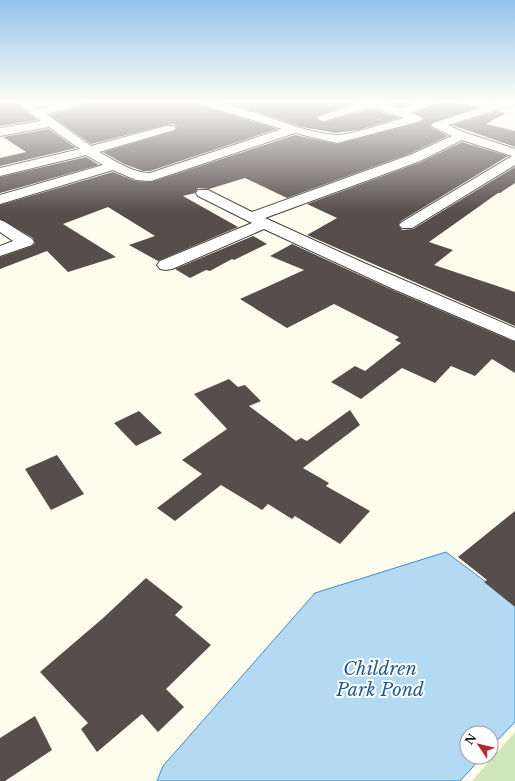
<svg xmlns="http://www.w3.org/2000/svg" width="515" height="781" viewBox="0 0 515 781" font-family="'Libre Baskerville',serif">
<rect width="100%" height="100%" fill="#fefced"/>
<path fill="#cfe7b9" d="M 515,732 L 515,781 L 472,781 Z"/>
<path fill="#b4d9f3" stroke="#3f8bc7" d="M 446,552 L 515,604 L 515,722 L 491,747 L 491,733 L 467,733 L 467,757 L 482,757 L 460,781 L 157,781 L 163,766 L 315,593 Z"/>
<path fill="#554e4a" d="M 0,102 L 15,102 L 37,120 L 0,126 Z
M 86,102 L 198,102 L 200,105 L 277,129 L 150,171 L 143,171 L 124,164 L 103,152 L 174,131 L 177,127 L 174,124 L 166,125 L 91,144 L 49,115 L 84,105 Z
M 219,102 L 356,102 L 320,115 L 316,118 L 320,121 L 324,122 L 372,109 L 399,118 L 358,130 L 336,133 L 302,127 L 251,110 Z
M 384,102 L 415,102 L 400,107 Z
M 439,102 L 457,102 L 478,107 L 430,124 L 432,128 L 448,136 L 409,154 L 287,198 L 245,178 L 209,189 L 198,188 L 195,193 L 183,196 L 238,227 L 158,261 L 129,245 L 155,236 L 108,207 L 63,224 L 116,257 L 68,272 L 47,251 L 0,269 L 0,257 L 32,246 L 35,243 L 33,238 L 0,219 L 0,205 L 113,172 L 135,181 L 151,182 L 295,135 L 337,144 L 421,122 L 424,118 L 415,113 Z
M 497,111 L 506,113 L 486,124 L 515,131 L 515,147 L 452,125 Z
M 49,129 L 76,148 L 0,166 L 0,158 L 26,152 L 3,137 Z
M 462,142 L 508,156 L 401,221 L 398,225 L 402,230 L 413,229 L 515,167 L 515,183 L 500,193 L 498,193 L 429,242 L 453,250 L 434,265 L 515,292 L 515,326 L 307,235 L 337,218 L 307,204 L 421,162 Z
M 86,157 L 99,165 L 0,193 L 0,177 Z
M 253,236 L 267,244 L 234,260 L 232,259 L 210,271 L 206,270 L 190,278 L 175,269 Z
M 292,244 L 390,289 L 515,342 L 515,373 L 492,359 L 475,376 L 451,366 L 435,383 L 402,368 L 361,399 L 331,382 L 355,366 L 365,371 L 401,343 L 395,340 L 399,337 L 334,304 L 287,328 L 240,299 L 304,270 L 270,256 Z
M 229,379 L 238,387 L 245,385 L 261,401 L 249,406 L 296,441 L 301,438 L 307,441 L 350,410 L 360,425 L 303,468 L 329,483 L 326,486 L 370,511 L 340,544 L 295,516 L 292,519 L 268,504 L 262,510 L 221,485 L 175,521 L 157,508 L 202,474 L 182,460 L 227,429 L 194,394 Z
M 139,411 L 162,433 L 136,446 L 114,423 Z
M 57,455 L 84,494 L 51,510 L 25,469 Z
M 515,511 L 515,607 L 484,582 L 487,580 L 458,557 Z
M 146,578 L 183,607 L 175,615 L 211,645 L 166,689 L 184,707 L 158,732 L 142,714 L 97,752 L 81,729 L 88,723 L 40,672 L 102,619 Z
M 35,716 L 52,750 L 5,781 L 0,781 L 0,738 Z"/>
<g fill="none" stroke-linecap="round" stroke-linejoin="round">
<defs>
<path id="street" d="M 16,102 L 28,102 L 39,109 L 66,102 L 85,102 L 84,104 L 46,114 L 91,146 L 166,126 L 174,126 L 176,128 L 174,130 L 99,152 C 114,160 132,173 150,173 L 282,129 L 200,104 L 199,102 C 246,102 289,131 336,135 C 347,136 390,122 404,118 L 372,107 L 324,121 L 320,120 L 318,118 L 320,116 L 362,102 L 378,102 L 400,109 L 421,102 L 438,102 L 411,113 L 421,117 L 423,119 L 421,121 L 337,143 L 295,133 L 151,181 L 136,180 L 113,170 L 0,204 L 0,195 L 103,165 L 86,155 L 0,176 L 0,168 L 80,149 L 49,127 L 0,136 L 0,128 L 41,121 Z
M 499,102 L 515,102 L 515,104 L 448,125 L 463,132 L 515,149 L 515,165 L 412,228 L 402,228 L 399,225 L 402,222 L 512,156 L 462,140 L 420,161 L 265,218 L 364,263 L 515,328 L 515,341 L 391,288 L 264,229 L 172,269 L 166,270 L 160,269 L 157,265 L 160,261 L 252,223 L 198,196 L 196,193 L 198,190 L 208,190 L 252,212 L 410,155 L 452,136 L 433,127 L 431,125 L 433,123 Z
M 0,220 L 5,222 L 32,239 L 34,242 L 32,245 L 0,256 L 0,246 L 13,241 L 0,232 Z"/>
</defs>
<use href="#street" stroke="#404040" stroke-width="2"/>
<use href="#street" fill="#fff" fill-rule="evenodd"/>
</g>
<linearGradient id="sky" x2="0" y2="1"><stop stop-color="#93c3ec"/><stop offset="0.48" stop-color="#fffef7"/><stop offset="1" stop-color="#fffef7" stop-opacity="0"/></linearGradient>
<rect width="515" height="212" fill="url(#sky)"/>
<g text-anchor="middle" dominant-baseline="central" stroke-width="4" stroke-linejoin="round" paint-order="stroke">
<g font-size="18" font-style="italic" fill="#1c5e99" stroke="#fff">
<text x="380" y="669">Children<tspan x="380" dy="21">Park Pond</tspan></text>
</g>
</g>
<g transform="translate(479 745) rotate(305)"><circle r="19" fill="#ffffff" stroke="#9e9e9e"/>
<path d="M0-3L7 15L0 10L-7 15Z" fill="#b72b2c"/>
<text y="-6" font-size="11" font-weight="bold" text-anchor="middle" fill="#0d0d0d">N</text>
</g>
</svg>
